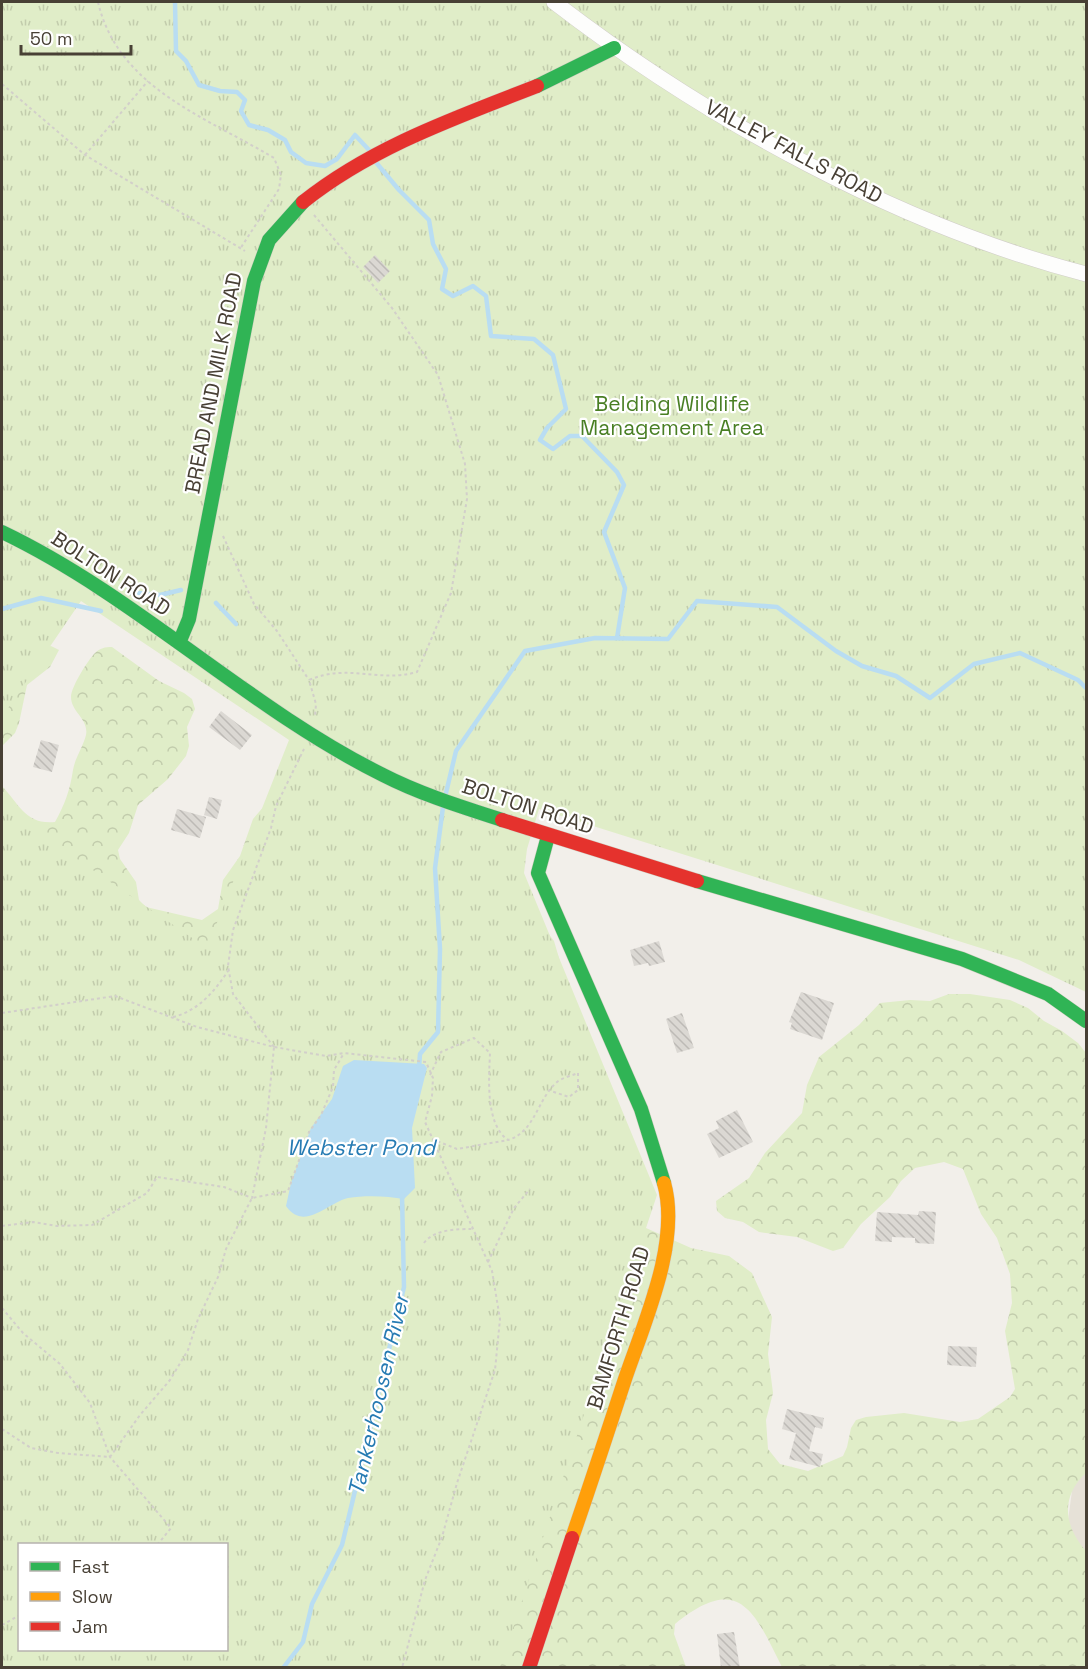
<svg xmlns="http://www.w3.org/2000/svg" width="1088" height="1669" viewBox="0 0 1088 1669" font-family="'Space Grotesk',sans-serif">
<defs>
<pattern id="forest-crowns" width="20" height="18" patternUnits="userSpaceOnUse" patternTransform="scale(1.5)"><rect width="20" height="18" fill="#e0edc8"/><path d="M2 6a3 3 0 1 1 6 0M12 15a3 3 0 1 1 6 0" fill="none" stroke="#c2ccac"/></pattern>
<pattern id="park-tufts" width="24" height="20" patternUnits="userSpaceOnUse" patternTransform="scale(1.5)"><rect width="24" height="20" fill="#e0edc8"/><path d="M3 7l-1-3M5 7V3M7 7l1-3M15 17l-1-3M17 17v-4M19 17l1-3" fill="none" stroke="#c2ccac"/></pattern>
<pattern id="building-back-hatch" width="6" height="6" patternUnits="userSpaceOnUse" patternTransform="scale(1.5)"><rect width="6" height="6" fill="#dbd8d3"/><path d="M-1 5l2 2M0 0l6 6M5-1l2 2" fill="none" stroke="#bdbab6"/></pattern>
</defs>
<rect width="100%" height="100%" fill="#f2efea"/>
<path fill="#e6e1d7" d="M 1086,1421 L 1086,1667 L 1048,1668 L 1080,1432 Z"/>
<path fill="url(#forest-crowns)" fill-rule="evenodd" d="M 51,646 L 59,650 L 50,667 L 27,685 L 19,723 L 15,733 L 2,746 L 2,678 L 32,651 Z
M 112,647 L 159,681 L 184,693 L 192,699 L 195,709 L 187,727 L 189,746 L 186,756 L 168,779 L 138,805 L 129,833 L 118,850 L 120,859 L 136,882 L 139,900 L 146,907 L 202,920 L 218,909 L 223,880 L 240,856 L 253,819 L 272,797 L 536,917 L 554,941 L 637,1224 L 691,1248 L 729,1256 L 752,1273 L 772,1317 L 768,1354 L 773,1393 L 766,1420 L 768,1449 L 780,1464 L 808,1471 L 843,1456 L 847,1447 L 851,1428 L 856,1420 L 866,1417 L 904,1413 L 960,1422 L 978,1419 L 1010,1397 L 1015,1389 L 1005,1331 L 1012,1303 L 1010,1274 L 997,1238 L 981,1214 L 963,1169 L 944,1162 L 915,1168 L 901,1181 L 890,1197 L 861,1224 L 843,1248 L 833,1251 L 797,1237 L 759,1232 L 743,1222 L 725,1218 L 717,1211 L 716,1201 L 749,1178 L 765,1153 L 802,1113 L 807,1085 L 819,1057 L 859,1025 L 880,1003 L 910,1000 L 930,1001 L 949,994 L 970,994 L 1010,1000 L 1028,1008 L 1044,1021 L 1062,1031 L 1078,1043 L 1086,1053 L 1086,1473 C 1060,1497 1064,1526 1086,1551 L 1086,1667 L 782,1667 C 754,1611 739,1572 675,1624 L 674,1634 L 686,1667 L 2,1667 L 2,786 C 19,804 26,825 55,822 C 65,804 70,790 73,770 C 75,758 83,747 86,735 C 89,719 71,712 71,697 C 71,687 88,660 95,653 C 100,648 105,647 112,647 ZM 20,1544 L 226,1544 L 226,1650 L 20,1650 Z"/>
<path fill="url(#park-tufts)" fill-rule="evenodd" d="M 2,2 L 1086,2 L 1086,992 L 1019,960 L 539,809 L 527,849 L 524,873 L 657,1195 L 500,1667 L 2,1667 L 2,808 L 207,948 L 289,740 L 81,601 L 2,717 ZM 20,1544 L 226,1544 L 226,1650 L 20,1650 Z"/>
<path fill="#b9ddf2" d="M 354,1060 L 424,1064 L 427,1068 L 412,1128 L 415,1188 L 404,1199 C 388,1196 365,1195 348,1198 C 327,1203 304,1232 286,1206 L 291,1183 L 311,1128 L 332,1099 L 343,1066 Z"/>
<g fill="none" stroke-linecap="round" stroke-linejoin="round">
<path stroke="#b9ddf2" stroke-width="4.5" d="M 175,2 L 176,51 L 186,61 L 199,85 L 220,91 L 237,92 L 245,100 L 241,111 L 249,125 L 268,130 L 285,140 L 291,152 L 306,163 L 325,166 L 337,159 L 355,135 L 369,150
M 374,160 L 399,190 L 429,220 L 433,244 L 446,269 L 442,289 L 453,296 L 473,286 L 486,296 L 491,336 L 534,339 L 553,355 L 566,409 L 547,428 L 540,440 L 553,449 L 570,436 L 582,436 L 617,472 L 624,485 L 604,532 L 625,588 L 617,638
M 128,592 L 160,595 L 181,590
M 216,603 L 236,624
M 2,609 L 41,598 L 101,611
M 446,793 L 456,751 L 525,651 L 595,638 L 668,639 L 697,601 L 777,607 L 836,651 L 862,666 L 896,676 L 930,698 L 974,664 L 1020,653 L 1078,680 L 1086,688
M 419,1068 L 420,1054 L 438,1032 L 440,949 L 435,868 L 443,807
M 283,1668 L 303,1642 L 312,1604 L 342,1545 L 404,1287 L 402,1195"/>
</g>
<path fill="url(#building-back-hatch)" d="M 375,255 L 390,271 L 378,283 L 363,267 Z
M 221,711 L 252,735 L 240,750 L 209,727 Z
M 41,740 L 59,745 L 52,772 L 33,767 Z
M 209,797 L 222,800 L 217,819 L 204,815 Z
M 177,809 L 206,817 L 200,838 L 171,830 Z
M 659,941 L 665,962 L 649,966 L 648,963 L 634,966 L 630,950 Z
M 801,992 L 834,1003 L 822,1040 L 790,1029 L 792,1023 L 789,1022 Z
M 682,1013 L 694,1048 L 677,1053 L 666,1019 Z
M 737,1110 L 753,1142 L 719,1158 L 707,1134 L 719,1128 L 716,1121 Z
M 919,1211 L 936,1212 L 934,1244 L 915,1243 L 915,1238 L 892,1237 L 892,1242 L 875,1241 L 877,1212 L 918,1215 Z
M 948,1346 L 977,1347 L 976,1367 L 947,1365 Z
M 787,1409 L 824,1418 L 822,1429 L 815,1427 L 809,1451 L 823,1454 L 820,1467 L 789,1459 L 796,1433 L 782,1429 Z
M 734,1632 L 740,1668 L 721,1668 L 717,1634 Z"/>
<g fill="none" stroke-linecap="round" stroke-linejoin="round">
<defs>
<path id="street" d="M 554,2 C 706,119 900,226 1086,274"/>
<path id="fast" d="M 537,86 L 614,48
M 2,532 C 138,597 248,708 383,775 C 420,794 462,807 502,820
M 179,643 L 189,619 L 254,281 L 269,240 L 303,202
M 548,836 L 538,873 L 641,1109 L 664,1183
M 697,881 L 962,959 L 1048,994 L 1086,1021"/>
<path id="slow" d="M 572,1538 C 590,1486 607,1434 624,1382 C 643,1325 681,1243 664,1183"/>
<path id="jam" d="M 303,202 C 372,147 455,118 537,86
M 502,820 L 697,881
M 529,1668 L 572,1538"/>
</defs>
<use href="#street" stroke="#d0cdc8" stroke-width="16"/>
<use href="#fast" stroke="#d3cec2" stroke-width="15"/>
<use href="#slow" stroke="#d3cec2" stroke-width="15"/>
<use href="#jam" stroke="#d3cec2" stroke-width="15"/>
<path stroke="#d2cfca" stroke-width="2" stroke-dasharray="3 3" stroke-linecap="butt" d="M 98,2 C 118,88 206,117 274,158 L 281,175 L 279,189 L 240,249
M 2,84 L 85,155 L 245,251
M 85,155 L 148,81
M 314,215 L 392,308 L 438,375 L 465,464 L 467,499 L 451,593 L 417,672 C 378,683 349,663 309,680 L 316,704 L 315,716
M 223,536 L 254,604 L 277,631 L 309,680
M 2,1013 L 115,996 L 197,1027 L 274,1047 L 326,1056 L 344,1053 L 426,1062 L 433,1078 L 432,1096 L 425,1122 L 492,1271 L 500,1319 L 495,1370 L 457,1483 L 442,1537 L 425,1580 L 402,1668
M 173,1017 C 198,1011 214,992 228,971
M 274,1047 L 233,994 L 228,966 L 233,930 L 271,828 L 276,806 L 304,749
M 430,1075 L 441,1052 L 474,1038 L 490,1053 C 489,1078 485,1124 508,1140 C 535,1132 537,1100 556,1083 C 561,1078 571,1076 578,1073 L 578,1090 L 569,1097 L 551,1091
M 432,1139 L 457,1149 L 508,1140
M 2,1226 L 33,1222 L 57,1226 L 92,1225 L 147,1193 L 157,1177 L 224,1187 L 252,1198 L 266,1128 L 274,1047
M 424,1243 C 434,1229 458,1229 473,1229
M 488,1262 L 514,1208 L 530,1189
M 2,1308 L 23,1333 L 60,1364 L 90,1403 L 110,1457 L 171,1528 L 158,1544
M 2,1429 L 31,1448 L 58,1453 L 110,1457 L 140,1415 L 170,1380 L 188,1350 L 198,1319 L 218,1277 L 226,1249 L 252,1198 L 288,1191 L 309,1132 L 321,1115 L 333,1087 L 334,1070 L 344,1053
M 2,1625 L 20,1615"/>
<use href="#street" stroke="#fdfdfc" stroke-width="15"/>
<use href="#fast" stroke="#30b455" stroke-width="14"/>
<use href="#slow" stroke="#ff9f0a" stroke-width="14"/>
<use href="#jam" stroke="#e5322d" stroke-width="14"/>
</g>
<g text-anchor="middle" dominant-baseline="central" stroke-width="4.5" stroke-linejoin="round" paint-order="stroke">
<g font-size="21" fill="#484035" stroke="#fff">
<text transform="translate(794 151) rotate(28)">VALLEY FALLS ROAD</text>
<text transform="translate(213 383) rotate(-79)">BREAD AND MILK ROAD</text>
<text transform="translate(111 573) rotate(33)">BOLTON ROAD</text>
<text transform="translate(528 806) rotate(18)">BOLTON ROAD</text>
<text transform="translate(618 1328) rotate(-73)">BAMFORTH ROAD</text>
</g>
<g font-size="21" fill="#497f24" stroke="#fff">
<text x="672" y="403">Belding Wildlife<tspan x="672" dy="24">Management Area</tspan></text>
</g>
<g font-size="22" font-style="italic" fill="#267bb3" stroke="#fff">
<text x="361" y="1147">Webster Pond</text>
<text transform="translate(378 1395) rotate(-77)">Tankerhoosen River</text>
</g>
</g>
<rect width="1088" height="1669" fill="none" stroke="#484035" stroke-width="6"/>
<rect x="18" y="1543" width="210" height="108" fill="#ffffff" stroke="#b6b3ae" stroke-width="1.5"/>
<rect x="30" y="1562" width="30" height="9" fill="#30b455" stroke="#b6b3ae" stroke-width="1.5"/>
<text x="72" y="1573" font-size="18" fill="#484035">Fast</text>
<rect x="30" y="1592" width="30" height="9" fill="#ff9f0a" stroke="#b6b3ae" stroke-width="1.5"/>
<text x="72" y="1603" font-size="18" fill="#484035">Slow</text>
<rect x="30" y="1622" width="30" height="9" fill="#e5322d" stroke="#b6b3ae" stroke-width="1.5"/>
<text x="72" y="1633" font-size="18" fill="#484035">Jam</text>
<path d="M21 45v9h110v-9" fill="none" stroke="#484035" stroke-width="3"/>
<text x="30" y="45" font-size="18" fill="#484035" stroke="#ffffff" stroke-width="4.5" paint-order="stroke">50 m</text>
</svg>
